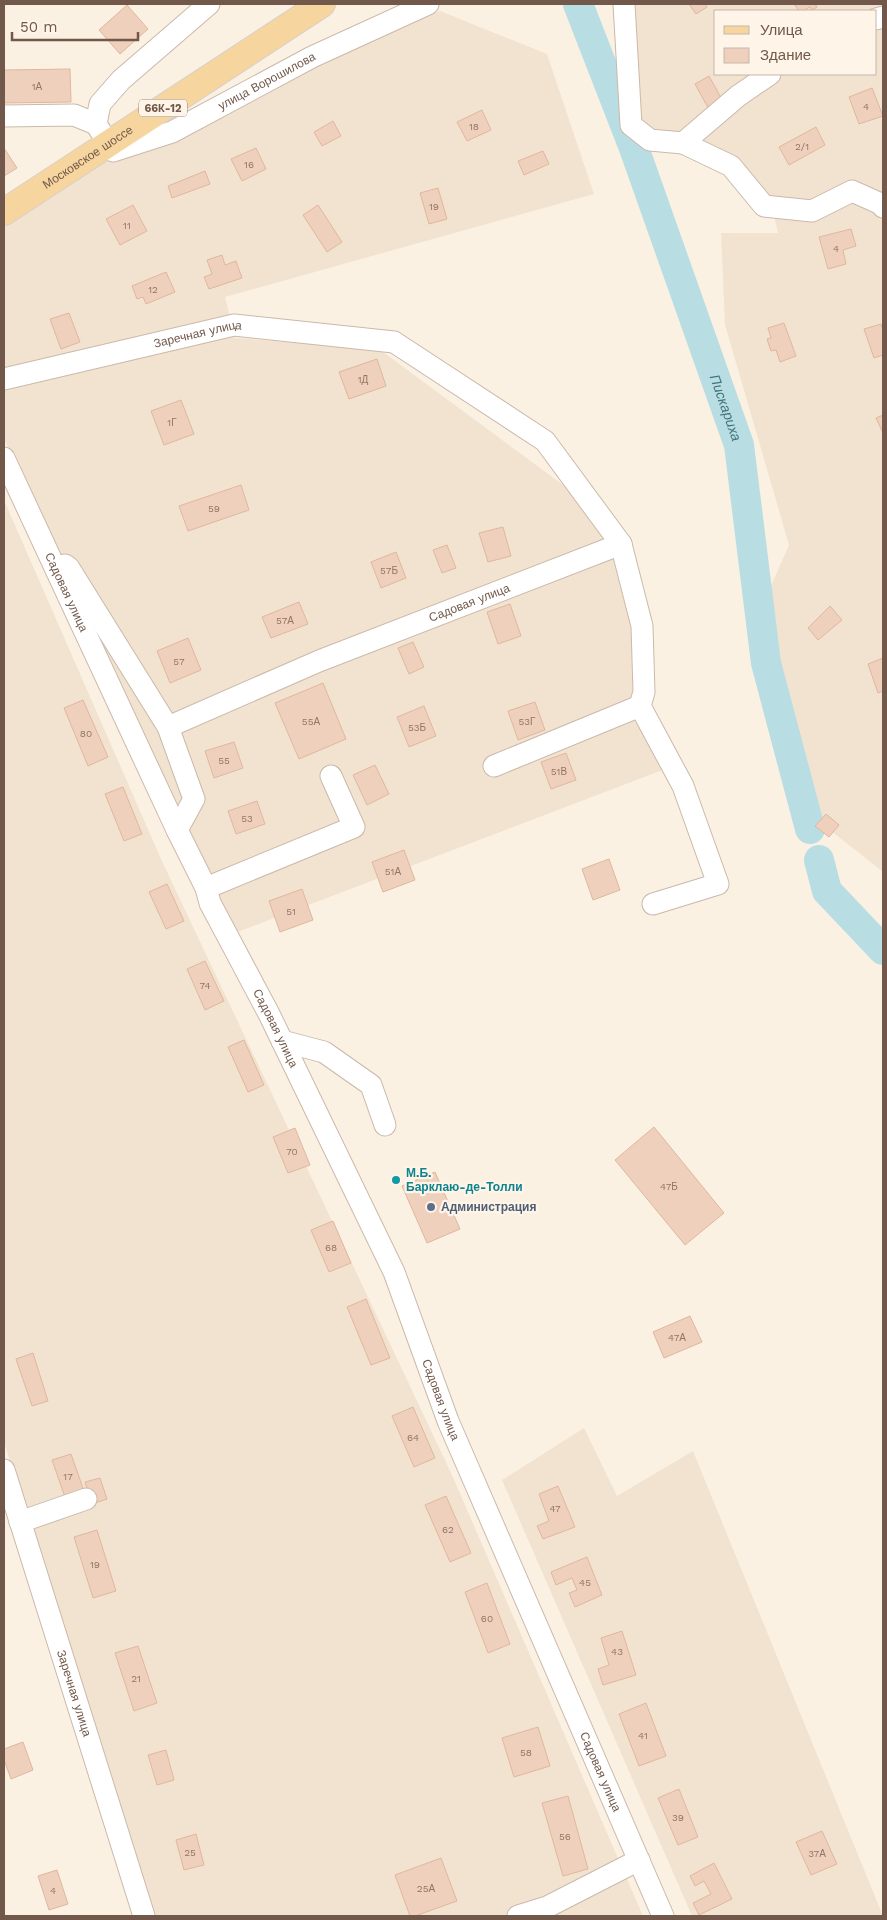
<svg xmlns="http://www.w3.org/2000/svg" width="887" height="1920" viewBox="0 0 887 1920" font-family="'Work Sans',sans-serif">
<rect width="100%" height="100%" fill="#fbf1e2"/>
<path fill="#f2e3d1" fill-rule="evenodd" d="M 630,4 L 883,4 L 883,872 L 787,796 L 752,629 L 789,545 L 725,325 L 721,233 L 778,233 L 770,199 L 638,122 ZM 716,11 L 876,11 L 876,74 L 716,74 Z
M 440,11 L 547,54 L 594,194 L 225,297 L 235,338 L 379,349 L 574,493 L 609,543 L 668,768 L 235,933 L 4,439 L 4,218 L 63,173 L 236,91 Z
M 4,500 L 161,859 L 452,1475 L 643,1916 L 153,1916 L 4,1442 Z
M 584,1428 L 617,1496 L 693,1451 L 883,1916 L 692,1916 L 502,1480 Z"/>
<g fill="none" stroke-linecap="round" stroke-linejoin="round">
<g stroke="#b8dde3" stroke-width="30">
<path id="s1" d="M 578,4 L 634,148 L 739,445 L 766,663 L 810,829"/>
<path d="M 819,860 L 827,891 L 883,950"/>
</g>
</g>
<path fill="#efd0bc" stroke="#e0b79d" d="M 689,4 L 705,4 L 707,7 L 696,14 Z
M 794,4 L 815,4 L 817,7 L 812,10 L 810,7 L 803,11 L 799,11 Z
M 127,5 L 148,29 L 120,54 L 99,30 Z
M 70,69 L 71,102 L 4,103 L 4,70 Z
M 709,76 L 725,105 L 711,113 L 695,84 Z
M 872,88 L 883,116 L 859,124 L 849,97 Z
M 482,110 L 491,130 L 467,141 L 457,122 Z
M 333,121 L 341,136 L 322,146 L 314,132 Z
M 816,127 L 825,145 L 789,165 L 779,147 Z
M 4,148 L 17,168 L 4,176 Z
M 256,148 L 266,169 L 242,181 L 231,159 Z
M 543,151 L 549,164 L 524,175 L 518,161 Z
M 205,171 L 210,184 L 172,198 L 168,186 Z
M 438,188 L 447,219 L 429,224 L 420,193 Z
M 133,205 L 147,231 L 120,245 L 106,219 Z
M 318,205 L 342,242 L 327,252 L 303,215 Z
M 851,229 L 856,246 L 843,250 L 846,264 L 828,269 L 819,237 Z
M 222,255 L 225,265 L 236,261 L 242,278 L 209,289 L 204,277 L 212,274 L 207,260 Z
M 166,272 L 175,292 L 146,304 L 143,297 L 137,299 L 132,286 Z
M 69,313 L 80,342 L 61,349 L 50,319 Z
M 784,323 L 796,356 L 780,362 L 776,350 L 771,351 L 767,339 L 771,338 L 768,328 Z
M 881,324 L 883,330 L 883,355 L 874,358 L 864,329 Z
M 377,359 L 386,386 L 349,399 L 339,372 Z
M 181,400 L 194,434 L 164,445 L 151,411 Z
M 883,415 L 883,433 L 876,418 Z
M 241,485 L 249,510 L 188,531 L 179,506 Z
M 503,527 L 511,556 L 488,562 L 479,533 Z
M 447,545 L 456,568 L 442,573 L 433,550 Z
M 396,552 L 406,578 L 381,588 L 371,562 Z
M 299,602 L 308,624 L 271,638 L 262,617 Z
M 510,604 L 521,636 L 498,644 L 487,612 Z
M 830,606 L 842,620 L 818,640 L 808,628 Z
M 188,638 L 201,670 L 170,683 L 157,651 Z
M 413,642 L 424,667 L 409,674 L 398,648 Z
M 883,658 L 883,691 L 878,693 L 868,664 Z
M 323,683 L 346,739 L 299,759 L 275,703 Z
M 83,700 L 108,757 L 88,766 L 64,708 Z
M 535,702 L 545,730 L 518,740 L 508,711 Z
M 424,706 L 436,736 L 409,747 L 397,717 Z
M 234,742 L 243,768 L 214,778 L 205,751 Z
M 566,753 L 576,780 L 551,789 L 541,762 Z
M 375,765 L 389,794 L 367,805 L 353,775 Z
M 123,787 L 142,834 L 124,841 L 105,794 Z
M 257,801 L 265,824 L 236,834 L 228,811 Z
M 826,814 L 839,825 L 829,837 L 815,826 Z
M 404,850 L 415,880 L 383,892 L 372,862 Z
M 609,859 L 620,890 L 593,900 L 582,869 Z
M 167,884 L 184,921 L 166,929 L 149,892 Z
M 302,889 L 313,920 L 280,932 L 269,901 Z
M 205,961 L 224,1001 L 205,1010 L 187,969 Z
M 244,1040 L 264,1085 L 248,1092 L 228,1047 Z
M 654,1127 L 724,1213 L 685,1245 L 615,1160 Z
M 295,1128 L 310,1165 L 288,1173 L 273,1137 Z
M 435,1172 L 460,1229 L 427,1243 L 402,1186 Z
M 333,1221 L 351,1263 L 329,1272 L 311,1230 Z
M 366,1299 L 390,1358 L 371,1365 L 347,1307 Z
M 690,1316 L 702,1342 L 664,1358 L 653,1332 Z
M 33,1353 L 48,1401 L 32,1406 L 16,1359 Z
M 413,1407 L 435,1458 L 414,1467 L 392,1416 Z
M 71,1454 L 84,1491 L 65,1497 L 52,1460 Z
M 100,1478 L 107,1499 L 92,1504 L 85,1482 Z
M 558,1486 L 575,1527 L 543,1539 L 537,1526 L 549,1521 L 539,1494 Z
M 446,1496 L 471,1553 L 450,1562 L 425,1505 Z
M 97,1530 L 116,1591 L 93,1598 L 74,1537 Z
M 587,1557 L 602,1595 L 575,1607 L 569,1593 L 577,1590 L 572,1578 L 556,1585 L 551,1572 Z
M 487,1583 L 510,1644 L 488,1653 L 465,1592 Z
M 622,1631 L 636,1675 L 603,1685 L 598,1669 L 609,1665 L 601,1638 Z
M 138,1646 L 157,1703 L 134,1711 L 115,1653 Z
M 646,1703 L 666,1756 L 639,1766 L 619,1714 Z
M 538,1727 L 550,1766 L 514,1777 L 502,1738 Z
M 23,1742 L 33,1770 L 11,1779 L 4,1760 L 4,1749 Z
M 166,1750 L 174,1780 L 157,1785 L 148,1755 Z
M 679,1789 L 698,1837 L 678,1845 L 658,1798 Z
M 568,1796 L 588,1869 L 563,1876 L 542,1803 Z
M 822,1831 L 837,1864 L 811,1875 L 796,1842 Z
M 196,1834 L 204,1865 L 184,1870 L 176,1840 Z
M 441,1858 L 457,1901 L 415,1916 L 410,1916 L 395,1875 Z
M 714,1863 L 732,1899 L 699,1915 L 693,1903 L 711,1894 L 704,1881 L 695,1886 L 690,1876 Z
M 57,1870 L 68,1904 L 49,1910 L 38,1876 Z"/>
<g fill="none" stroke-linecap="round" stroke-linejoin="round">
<defs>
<g id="minor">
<path id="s2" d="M 209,4 L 121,80 L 100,104 L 96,124 L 113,151 L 172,132 L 312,57 L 428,4"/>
<path d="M 624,4 L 631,125 L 650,140 L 683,143 L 738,96 L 770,74"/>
<path d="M 876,19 L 883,17"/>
<path d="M 4,116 L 74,115 L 96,124"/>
<path d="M 683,143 L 731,166 L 764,206 L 812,211 L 852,191 L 881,204 L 883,207"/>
<path id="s3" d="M 4,379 L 234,325 L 394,342 L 545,441 L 621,544 L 642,626 L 644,692 L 640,706 L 683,786 L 718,884 L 653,904"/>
<path id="s4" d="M 4,458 L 177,830 L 206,888 L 210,903 L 269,1014 L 394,1272 L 448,1421 L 663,1916"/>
<path d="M 65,565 L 69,568 L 168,727 L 194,799 L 177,830"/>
<path id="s5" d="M 168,727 L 319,661 L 621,544"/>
<path d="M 494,766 L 640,706"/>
<path d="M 206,888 L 354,827 L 331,776"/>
<path d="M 282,1041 L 324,1052 L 371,1085 L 385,1125"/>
<path id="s6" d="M 4,1470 L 144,1916"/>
<path d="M 20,1522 L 86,1499"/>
<path d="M 518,1916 L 547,1907 L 639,1860"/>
</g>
<g id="major">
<path id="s7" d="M 4,212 L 322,4"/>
</g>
</defs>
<use href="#minor" stroke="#cbb9aa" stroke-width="23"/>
<use href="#major" stroke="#d7d0cc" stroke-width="28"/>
<use href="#minor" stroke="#fff" stroke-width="21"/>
<use href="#major" stroke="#f6d59e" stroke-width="26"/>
</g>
<circle fill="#0f9aa8" stroke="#fef5e8" stroke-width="2" cx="396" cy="1180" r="5"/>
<circle fill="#5c6f8a" stroke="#fef5e8" stroke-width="2" cx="431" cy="1207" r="5"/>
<g text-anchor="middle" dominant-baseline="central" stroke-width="4.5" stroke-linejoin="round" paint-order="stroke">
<g font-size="10" fill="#907666">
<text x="37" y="86">1А</text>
<text x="866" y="106">4</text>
<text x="474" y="126">18</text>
<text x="802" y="146">2/1</text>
<text x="249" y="164">16</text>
<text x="434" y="206">19</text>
<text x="127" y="225">11</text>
<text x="836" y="248">4</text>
<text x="153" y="289">12</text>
<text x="363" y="379">1Д</text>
<text x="172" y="422">1Г</text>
<text x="214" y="508">59</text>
<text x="389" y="570">57Б</text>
<text x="285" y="620">57А</text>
<text x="179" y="661">57</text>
<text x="311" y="721">55А</text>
<text x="527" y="721">53Г</text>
<text x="417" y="727">53Б</text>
<text x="86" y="733">80</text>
<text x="224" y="760">55</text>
<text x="559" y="771">51В</text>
<text x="247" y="818">53</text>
<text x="393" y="871">51А</text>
<text x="291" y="911">51</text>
<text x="205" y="985">74</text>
<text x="292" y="1151">70</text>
<text x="669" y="1186">47Б</text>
<text x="331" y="1247">68</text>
<text x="677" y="1337">47А</text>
<text x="413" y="1437">64</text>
<text x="68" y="1476">17</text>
<text x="555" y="1508">47</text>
<text x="448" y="1529">62</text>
<text x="95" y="1564">19</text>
<text x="585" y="1582">45</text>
<text x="487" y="1618">60</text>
<text x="617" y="1651">43</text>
<text x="136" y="1678">21</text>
<text x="643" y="1735">41</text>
<text x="526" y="1752">58</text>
<text x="678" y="1817">39</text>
<text x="565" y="1836">56</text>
<text x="190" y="1852">25</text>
<text x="817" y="1853">37А</text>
<text x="426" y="1888">25А</text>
<text x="53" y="1890">4</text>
</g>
<rect fill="#fef5e8" stroke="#9b8779" stroke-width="1" x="139" y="99.5" width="48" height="17" rx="4"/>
<g font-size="11" font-weight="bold" fill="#71584a">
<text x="163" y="108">66К-12</text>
</g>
<g font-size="12" fill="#71584a" stroke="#fef5e8">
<text stroke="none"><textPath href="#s2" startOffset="370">улица Ворошилова</textPath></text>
<text stroke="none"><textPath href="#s7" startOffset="100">Московское шоссе</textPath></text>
<text stroke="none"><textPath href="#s3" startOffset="199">Заречная улица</textPath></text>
<text stroke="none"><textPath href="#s4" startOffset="148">Садовая улица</textPath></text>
<text stroke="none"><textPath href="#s5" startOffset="326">Садовая улица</textPath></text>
<text stroke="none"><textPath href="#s4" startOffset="632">Садовая улица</textPath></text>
<text stroke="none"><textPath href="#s4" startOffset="1039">Садовая улица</textPath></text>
<text stroke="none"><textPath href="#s6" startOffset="234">Заречная улица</textPath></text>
<text stroke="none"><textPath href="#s4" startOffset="1444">Садовая улица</textPath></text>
</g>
<g font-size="12" font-weight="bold" fill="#0d838f" stroke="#fef5e8" text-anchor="start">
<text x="406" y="1173">М.Б.<tspan x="406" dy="14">Барклаю-де-Толли</tspan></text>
</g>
<g font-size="12" font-weight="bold" fill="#4e5e75" stroke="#fef5e8" text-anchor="start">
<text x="441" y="1207">Администрация</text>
</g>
<g font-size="14" font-style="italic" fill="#43737d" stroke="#fef5e8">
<text stroke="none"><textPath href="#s1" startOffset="430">Пискариха</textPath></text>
</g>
</g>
<rect width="887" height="1920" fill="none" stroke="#71584a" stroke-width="10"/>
<rect x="714" y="10" width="162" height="65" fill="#fef5e8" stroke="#c6b6a9"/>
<rect x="724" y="26" width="25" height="8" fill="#f6d59e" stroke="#c6b6a9"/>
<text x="760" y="35" font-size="15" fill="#71584a">Улица</text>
<rect x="724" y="48" width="25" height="15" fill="#efd0bc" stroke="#c6b6a9"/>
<text x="760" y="60" font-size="15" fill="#71584a">Здание</text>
<path d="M12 32v8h126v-8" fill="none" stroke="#71584a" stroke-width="2.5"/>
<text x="20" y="32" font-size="15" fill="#71584a" stroke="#fef5e8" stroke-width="4" paint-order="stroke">50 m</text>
</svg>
